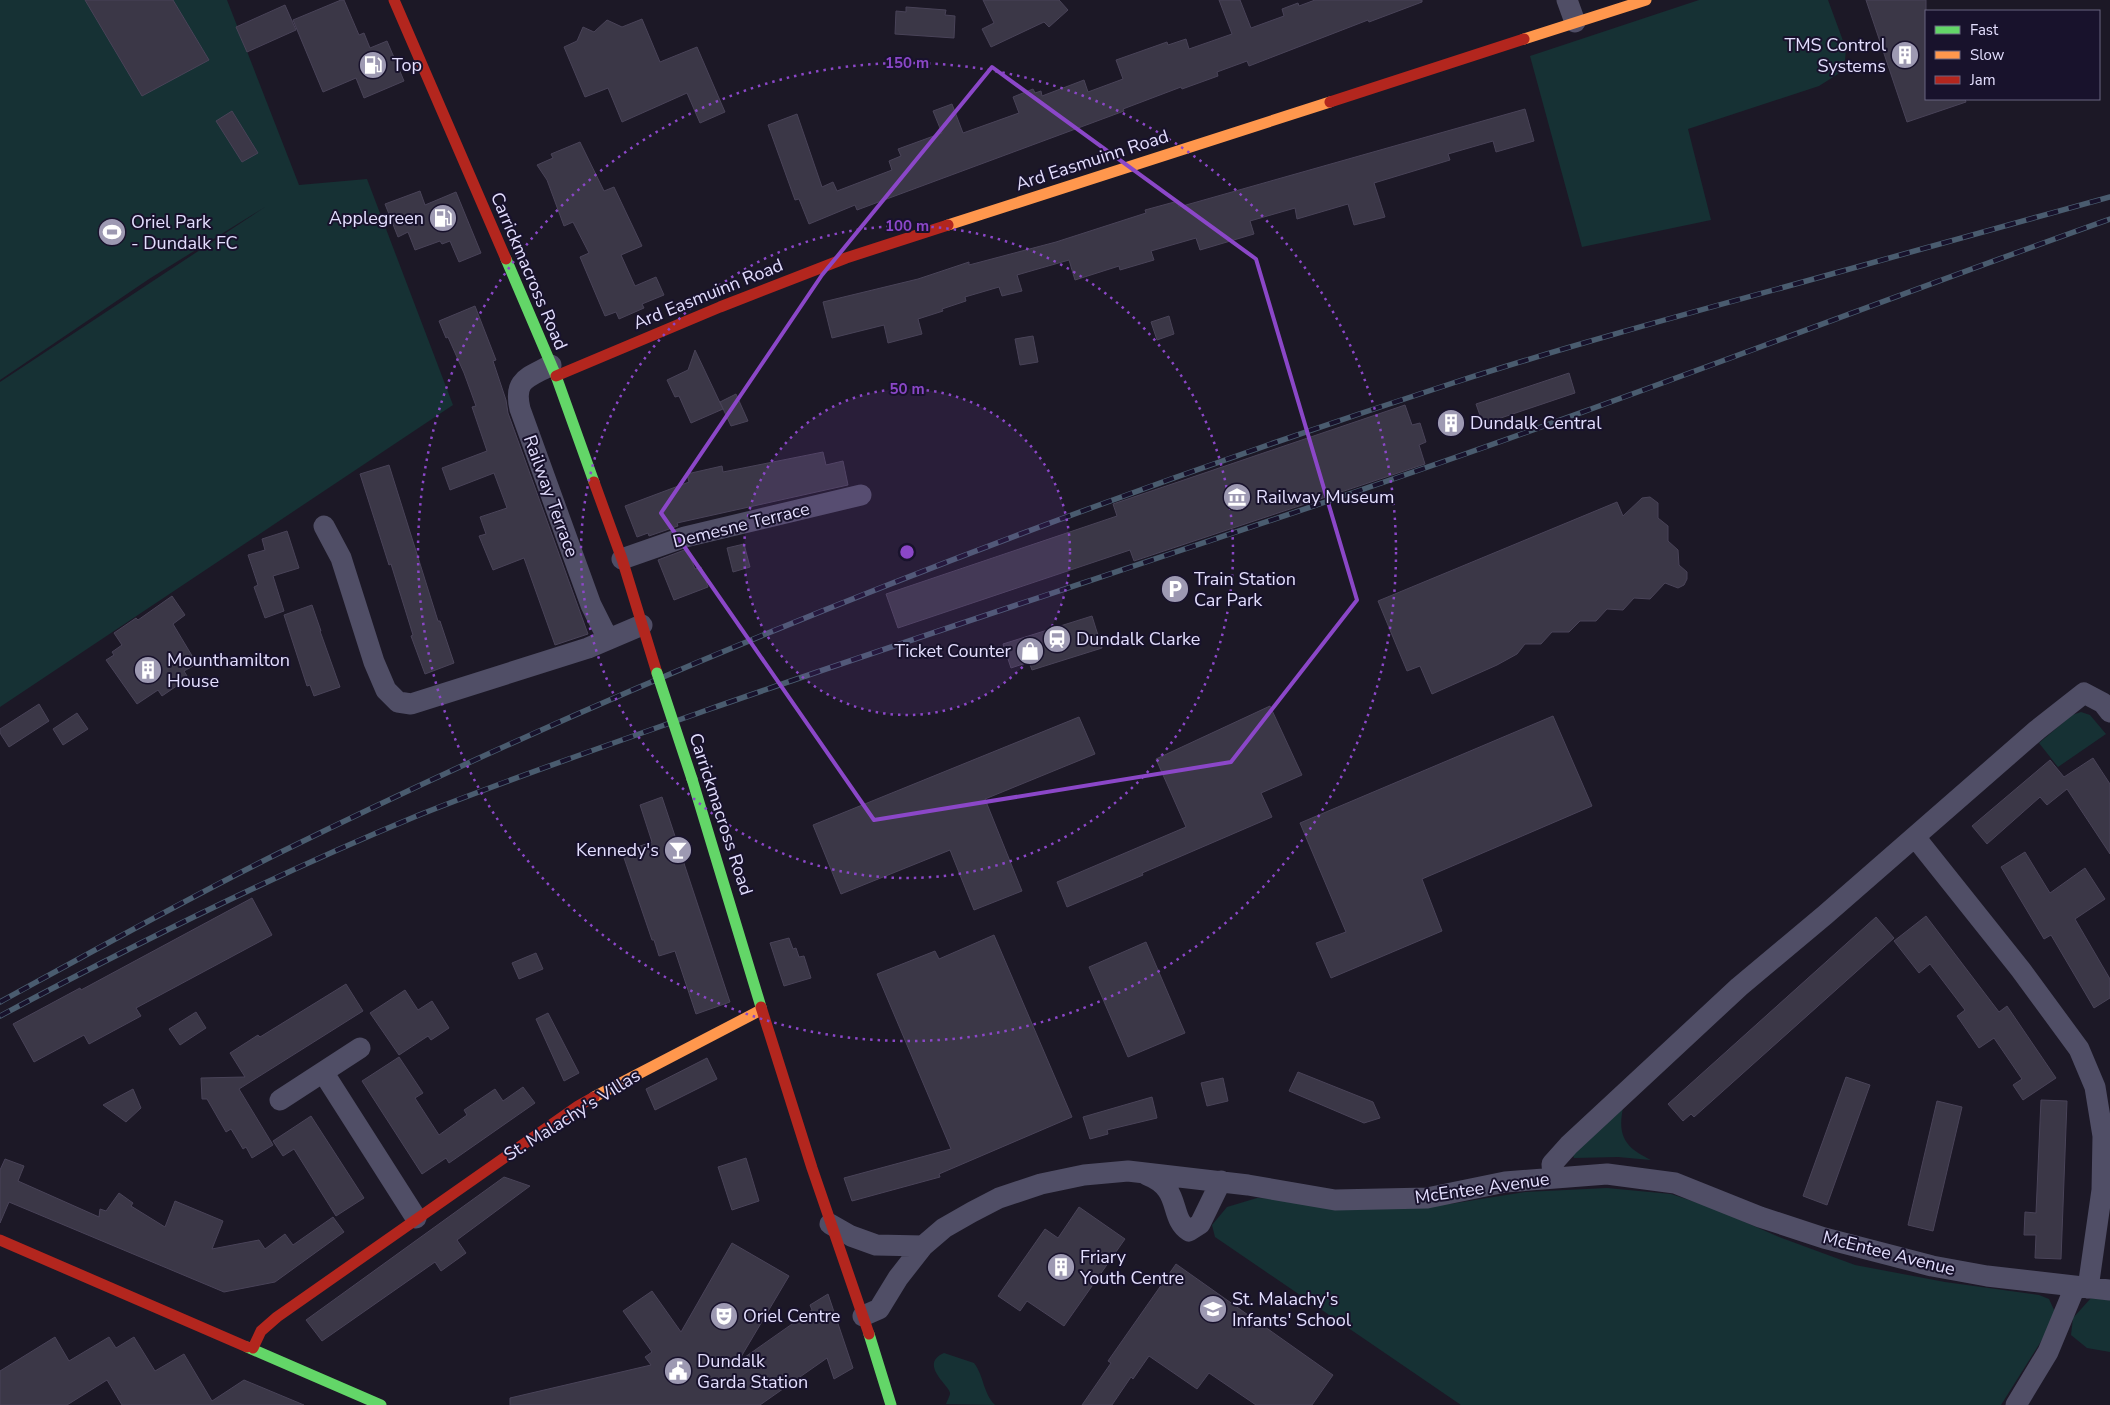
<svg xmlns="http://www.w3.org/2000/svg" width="2110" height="1405" viewBox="0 0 2110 1405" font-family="'Nunito Sans',sans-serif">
<rect width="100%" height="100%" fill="#1c1826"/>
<path fill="#163134" d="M 0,0 L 227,0 L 299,185 L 367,179 L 453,405 L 0,707 L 0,382 L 265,207 L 149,279 L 0,380 Z
M 1699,0 L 1828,0 L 1846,49 L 1845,60 L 1838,74 L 1819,86 L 1688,129 L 1711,220 L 1582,247 L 1530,56 Z
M 2081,712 L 2090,715 L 2106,734 L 2058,767 L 2039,743 L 2072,715 Z
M 1623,1108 C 1617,1137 1626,1148 1651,1160 L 1618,1157 L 1574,1158 L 1572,1152 Z
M 1607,1188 L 1671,1194 L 1713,1208 L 1779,1237 L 1855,1265 L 1945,1282 L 2039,1295 L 2049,1299 L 2055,1312 L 2050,1327 L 2001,1405 L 1461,1405 L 1215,1237 L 1212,1225 L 1227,1207 L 1257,1198 L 1450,1204 L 1525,1192 Z
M 2091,1298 L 2110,1300 L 2110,1352 L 2087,1348 L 2071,1335 L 2073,1318 Z
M 944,1353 L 974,1363 C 984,1376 983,1393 995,1405 L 946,1404 C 947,1401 950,1396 950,1393 C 950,1386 918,1364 944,1353 Z"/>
<path fill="#3b3747" stroke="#494358" d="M 85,0 L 173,0 L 209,60 L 142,96 Z
M 341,0 L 344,0 L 359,35 L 364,33 L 370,48 L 387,41 L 404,81 L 364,98 L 356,78 L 323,92 L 293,20 Z
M 983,0 L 1059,0 L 1068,10 L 1049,27 L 1044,22 L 991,47 L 982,29 L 994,23 Z
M 1219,0 L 1240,0 L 1251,28 L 1284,16 L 1282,9 L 1298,3 L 1299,6 L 1315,0 L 1422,0 L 1422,2 L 1369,22 L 1368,20 L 1249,66 L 1247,61 L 1217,72 L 1218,76 L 1182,89 L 1181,87 L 1123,109 L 1124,111 L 857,210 L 855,205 L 809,224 L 799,199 L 795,200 L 768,125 L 797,114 L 822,187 L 833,182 L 837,191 L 892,170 L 889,161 L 901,156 L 898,149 L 942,133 L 933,111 L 952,104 L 963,133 L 1019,113 L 1013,97 L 1033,89 L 1035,93 L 1041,91 L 1042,96 L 1084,80 L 1088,92 L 1123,79 L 1116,60 L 1167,42 L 1168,45 L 1186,39 L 1189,49 L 1232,34 Z
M 1866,0 L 1926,0 L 1926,99 L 1965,99 L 1966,102 L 1907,122 Z
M 285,5 L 296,30 L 247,52 L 236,27 Z
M 906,7 L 946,10 L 945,15 L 955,16 L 954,38 L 895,34 L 896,11 L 906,12 Z
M 642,19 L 660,62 L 697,47 L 725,112 L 700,123 L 687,93 L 622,122 L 608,88 L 585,97 L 564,47 L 577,41 L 583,27 L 594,32 L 607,20 L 622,27 Z
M 1525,109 L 1534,141 L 1496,152 L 1493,141 L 1448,154 L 1450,160 L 1374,183 L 1385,217 L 1354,225 L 1348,204 L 1297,219 L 1295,208 L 1250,221 L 1254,234 L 1200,250 L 1196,238 L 1151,251 L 1154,260 L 1120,270 L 1119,266 L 1075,280 L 1069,260 L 1017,275 L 1022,291 L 1002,296 L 999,287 L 965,297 L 966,301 L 942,309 L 943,311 L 918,319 L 922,334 L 888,343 L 884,325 L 832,338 L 823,302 L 918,279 L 969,262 L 969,265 L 1056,242 L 1146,213 L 1145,210 L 1178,201 L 1179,207 Z
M 232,111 L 258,153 L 242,162 L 216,121 Z
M 580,142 L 604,191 L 614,187 L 642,246 L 621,255 L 635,286 L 656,277 L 664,295 L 642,304 L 644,308 L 619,319 L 616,312 L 605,316 L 580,257 L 589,253 L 573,222 L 564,226 L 547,180 L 537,165 L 553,158 L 551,154 Z
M 420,191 L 425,205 L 456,192 L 481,253 L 459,262 L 450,241 L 442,244 L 440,241 L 415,250 L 408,232 L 398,237 L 385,204 Z
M 475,306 L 496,360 L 493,361 L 506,400 L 508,413 L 588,634 L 555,645 L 524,558 L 493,570 L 479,536 L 486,534 L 480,517 L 507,508 L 494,473 L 450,490 L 442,468 L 487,451 L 472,407 L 476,406 L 464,373 L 448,337 L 446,338 L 439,321 Z
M 1169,316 L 1174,334 L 1157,340 L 1151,322 Z
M 1033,336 L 1038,362 L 1020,365 L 1015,339 Z
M 695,350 L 723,409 L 691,423 L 679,396 L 675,397 L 667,380 L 688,370 Z
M 1569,373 L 1575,393 L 1483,424 L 1476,404 Z
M 736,394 L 748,421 L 731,426 L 720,402 Z
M 1405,405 L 1412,425 L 1420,423 L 1426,442 L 1419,445 L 1425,464 L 1134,561 L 1130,550 L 898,628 L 886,594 L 1117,516 L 1113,504 Z
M 823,452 L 826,465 L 843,461 L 848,485 L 677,523 L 678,526 L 649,536 L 648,533 L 637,537 L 625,506 L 689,482 L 687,474 L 722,466 L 723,472 Z
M 389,465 L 438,621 L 440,621 L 454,663 L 425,674 L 411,636 L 413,635 L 391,564 L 389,565 L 360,474 Z
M 1650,497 L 1658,503 L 1658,518 L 1668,526 L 1668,541 L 1678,550 L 1679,565 L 1687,572 L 1687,579 L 1684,585 L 1678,588 L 1665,583 L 1650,599 L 1634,598 L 1623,610 L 1607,609 L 1596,621 L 1580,621 L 1569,632 L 1552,632 L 1541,644 L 1525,644 L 1517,654 L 1497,665 L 1432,694 L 1420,666 L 1407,671 L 1378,601 L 1617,502 L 1623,516 L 1642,498 Z
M 287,531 L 299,568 L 273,576 L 284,611 L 265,618 L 254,587 L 258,585 L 248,555 L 265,550 L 262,539 Z
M 744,544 L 750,567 L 733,572 L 727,548 Z
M 687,549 L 695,569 L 701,567 L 708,587 L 674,600 L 658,560 Z
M 172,596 L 185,615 L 173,624 L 197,664 L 184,671 L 187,676 L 179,681 L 181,683 L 162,696 L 158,690 L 137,704 L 106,660 L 114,655 L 112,652 L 122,645 L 114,633 L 136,618 L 138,620 Z
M 312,605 L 321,631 L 320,631 L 340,687 L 314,696 L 310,685 L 307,686 L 284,615 Z
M 1092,616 L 1102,648 L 1032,670 L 1029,662 L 1011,668 L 1003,644 Z
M 39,704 L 49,721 L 9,747 L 0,733 L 0,729 Z
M 1270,706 L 1302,775 L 1261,793 L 1272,817 L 1142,873 L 1143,875 L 1067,907 L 1057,882 L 1186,827 L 1156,759 Z
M 77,713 L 88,729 L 63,745 L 53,729 Z
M 1553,716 L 1592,806 L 1422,879 L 1442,931 L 1331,978 L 1316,943 L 1346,932 L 1300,823 Z
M 1079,717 L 1095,754 L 985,799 L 1022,891 L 974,910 L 950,850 L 841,894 L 813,825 Z
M 2093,758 L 2110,784 L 2110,854 L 2067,789 L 2047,805 L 2040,797 L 1987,844 L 1972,826 L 2050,760 L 2064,777 Z
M 662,797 L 730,1002 L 696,1014 L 675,951 L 659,956 L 654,940 L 652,940 L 622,852 L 652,842 L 640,805 Z
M 2025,852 L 2050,893 L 2085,868 L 2105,899 L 2075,919 L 2110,979 L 2110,998 L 2094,1008 L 2051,935 L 2044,939 L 2001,867 Z
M 252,898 L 272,935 L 136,1008 L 141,1016 L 89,1044 L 84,1035 L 34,1062 L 13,1024 L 80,988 L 81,990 Z
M 1926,916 L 1999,1012 L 2007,1006 L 2056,1078 L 2023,1100 L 2013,1085 L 2022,1079 L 1994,1038 L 1979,1048 L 1957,1016 L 1965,1010 L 1930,964 L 1919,973 L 1894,941 Z
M 1876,917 L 1894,938 L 1694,1117 L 1691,1114 L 1683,1121 L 1668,1104 Z
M 994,935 L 1072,1117 L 939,1174 L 940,1177 L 852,1201 L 844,1178 L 951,1149 L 877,974 L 935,951 L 939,959 Z
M 789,938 L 793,949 L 796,948 L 799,957 L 804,956 L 811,978 L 784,986 L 770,943 Z
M 1146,942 L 1185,1033 L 1128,1057 L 1089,967 Z
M 536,953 L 543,969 L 519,979 L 512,963 Z
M 346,984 L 363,1011 L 239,1089 L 273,1145 L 252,1158 L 246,1147 L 243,1149 L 231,1129 L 226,1132 L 207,1099 L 202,1099 L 201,1078 L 245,1077 L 230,1053 L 258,1035 L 260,1037 Z
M 405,990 L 418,1010 L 432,1001 L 449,1028 L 431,1040 L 428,1036 L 399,1055 L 370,1013 Z
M 196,1012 L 206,1028 L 180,1045 L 169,1029 Z
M 548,1013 L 579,1073 L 564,1081 L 536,1019 Z
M 399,1057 L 423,1093 L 415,1098 L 439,1135 L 467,1115 L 464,1110 L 495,1089 L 503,1101 L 523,1087 L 535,1103 L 449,1163 L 446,1158 L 422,1174 L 362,1081 Z
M 707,1058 L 717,1079 L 655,1110 L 646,1089 Z
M 1298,1072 L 1373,1102 L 1380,1118 L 1364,1123 L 1289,1091 Z
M 1846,1077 L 1870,1085 L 1827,1205 L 1803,1196 Z
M 1223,1078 L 1228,1101 L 1207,1106 L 1201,1083 Z
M 133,1089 L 141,1108 L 126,1122 L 103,1105 Z
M 1152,1097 L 1157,1118 L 1107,1130 L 1108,1134 L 1090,1139 L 1083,1117 Z
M 2041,1100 L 2067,1101 L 2061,1259 L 2035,1258 L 2036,1235 L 2024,1235 L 2025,1212 L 2036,1213 Z
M 1937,1101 L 1962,1107 L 1933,1231 L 1908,1225 Z
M 311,1116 L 364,1198 L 336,1216 L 294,1149 L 283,1156 L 273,1141 Z
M 746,1158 L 759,1201 L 732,1210 L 718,1167 Z
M 5,1159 L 24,1166 L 18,1181 L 99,1217 L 100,1209 L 106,1211 L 119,1193 L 133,1203 L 131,1206 L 165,1227 L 175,1201 L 223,1221 L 212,1249 L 259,1240 L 265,1249 L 285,1234 L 293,1245 L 333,1217 L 344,1232 L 275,1282 L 224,1292 L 9,1202 L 0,1223 L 0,1170 Z
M 504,1177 L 530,1186 L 457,1240 L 466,1253 L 441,1271 L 435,1262 L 322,1341 L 306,1320 Z
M 1079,1207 L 1125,1239 L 1064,1326 L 1027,1301 L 1020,1311 L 998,1296 L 1045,1229 L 1058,1238 Z
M 732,1243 L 789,1276 L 738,1362 L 812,1310 L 810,1305 L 828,1294 L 853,1368 L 834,1379 L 827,1358 L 760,1405 L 510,1405 L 510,1398 L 651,1365 L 645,1357 L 652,1352 L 623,1311 L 652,1291 L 681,1332 Z
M 1176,1264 L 1333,1375 L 1312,1405 L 1256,1405 L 1209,1373 L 1197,1389 L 1149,1356 L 1133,1379 L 1131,1377 L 1112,1405 L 1082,1405 L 1111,1363 L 1108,1361 Z
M 55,1337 L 69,1361 L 109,1337 L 116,1348 L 134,1337 L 155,1371 L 184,1354 L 212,1401 L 244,1380 L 304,1405 L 122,1405 L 107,1380 L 67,1405 L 0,1405 L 0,1371 Z"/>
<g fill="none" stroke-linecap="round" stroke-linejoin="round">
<path stroke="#504e66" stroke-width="21" d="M 1567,0 L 1575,22
M 551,365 C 528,378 513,379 520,409 L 591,605 L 608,639
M 324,526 L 341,558 L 374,662 L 386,690 L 398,702 L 411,704 L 588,648 L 642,625
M 622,559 L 685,537 L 861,495
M 1915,837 L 2021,970 L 2079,1049 L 2095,1087 L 2103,1136 L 2102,1190 L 2088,1288
M 323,1072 L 416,1218
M 280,1100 L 360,1048
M 1147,1175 C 1183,1189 1168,1217 1189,1231 L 1200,1224 L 1221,1181
M 1553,1178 L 1552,1164 L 1569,1145 L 1739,987 L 1825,915 L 2037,730 L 2084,693 L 2103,703 L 2110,712
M 830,1224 L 851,1236 L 876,1245 L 923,1246
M 863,1316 L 879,1309 L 898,1278 L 923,1246 L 944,1228 L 972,1212 L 999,1198 L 1041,1184 L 1084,1175 L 1128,1171 L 1248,1185 L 1335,1200 L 1427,1198 L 1505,1182 L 1607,1174 L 1675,1183 L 1760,1217 L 1824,1238 L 1932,1266 L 1987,1276 L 2110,1290
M 2016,1405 L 2048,1352 L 2075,1287"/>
<path stroke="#63d668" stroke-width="11" d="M 506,259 L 556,376 L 594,482
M 692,779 L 761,1007
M 869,1334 L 891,1405
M 247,1347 L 381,1405"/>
<path stroke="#ff974d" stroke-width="11" d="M 1524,39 L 1646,0
M 948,225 L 1330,102
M 594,1097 L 761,1010"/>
<path stroke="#b3261e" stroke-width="11" d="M 394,0 L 506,259
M 1330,102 L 1524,39
M 556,376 L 720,307 L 846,258 L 948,225
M 594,482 L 622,559 L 657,673
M 761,1007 L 812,1168 L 869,1334
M 0,1240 L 247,1347
M 253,1348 L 261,1331 L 277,1317 L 578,1106 L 594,1097"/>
<defs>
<path id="rail" d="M 0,1002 C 93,951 186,899 281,852 C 658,666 1053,513 1453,383 C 1561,348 1671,318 1781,288 C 1890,258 2000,227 2110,197
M 0,1016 C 137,943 276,874 419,815 C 514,777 611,744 707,710 C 921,635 1137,566 1352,493 C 1607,407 1857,309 2110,219"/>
</defs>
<use href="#rail" stroke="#4a5c6f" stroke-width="5.5"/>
<use href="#rail" stroke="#18122c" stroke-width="4" stroke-dasharray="11" stroke-linecap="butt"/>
<path stroke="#63d668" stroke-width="11" d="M 657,673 L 692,779"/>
</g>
<path fill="none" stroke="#8b47c8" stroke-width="4" stroke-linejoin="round" d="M 992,67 L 1256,259 L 1357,600 L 1231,762 L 874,820 L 661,513 L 822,275 Z"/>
<circle cx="907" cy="552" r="163" fill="#8b47c8" fill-opacity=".12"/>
<g fill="none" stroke="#8b47c8" stroke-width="2.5" stroke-dasharray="2.5 5">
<circle cx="907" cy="552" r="163"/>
<circle cx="907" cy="552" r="326"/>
<circle cx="907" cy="552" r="489"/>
</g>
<defs>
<symbol id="building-disc" viewBox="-11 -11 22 22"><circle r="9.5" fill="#9d99b2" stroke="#18122c"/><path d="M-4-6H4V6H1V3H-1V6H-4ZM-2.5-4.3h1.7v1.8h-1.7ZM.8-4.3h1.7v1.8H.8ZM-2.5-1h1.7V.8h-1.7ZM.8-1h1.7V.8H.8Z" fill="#fff"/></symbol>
<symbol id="fuel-disc" viewBox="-11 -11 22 22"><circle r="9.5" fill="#9d99b2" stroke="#18122c"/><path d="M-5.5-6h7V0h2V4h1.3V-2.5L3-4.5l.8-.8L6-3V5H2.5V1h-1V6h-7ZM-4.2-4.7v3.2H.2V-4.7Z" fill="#fff"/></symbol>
<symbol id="stadium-disc" viewBox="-11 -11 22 22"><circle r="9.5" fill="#9d99b2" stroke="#18122c"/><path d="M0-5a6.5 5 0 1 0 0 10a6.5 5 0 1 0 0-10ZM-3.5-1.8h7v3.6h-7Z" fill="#fff"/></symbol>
<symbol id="museum-disc" viewBox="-11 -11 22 22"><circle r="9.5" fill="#9d99b2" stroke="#18122c"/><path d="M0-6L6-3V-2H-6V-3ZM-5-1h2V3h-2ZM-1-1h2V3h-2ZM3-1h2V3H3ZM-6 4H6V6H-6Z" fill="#fff"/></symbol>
<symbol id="parking-disc" viewBox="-11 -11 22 22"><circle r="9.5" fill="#9d99b2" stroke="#18122c"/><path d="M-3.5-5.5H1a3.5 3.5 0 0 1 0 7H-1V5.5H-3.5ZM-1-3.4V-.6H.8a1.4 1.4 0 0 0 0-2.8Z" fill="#fff"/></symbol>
<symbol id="station-disc" viewBox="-11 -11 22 22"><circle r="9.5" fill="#9d99b2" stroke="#18122c"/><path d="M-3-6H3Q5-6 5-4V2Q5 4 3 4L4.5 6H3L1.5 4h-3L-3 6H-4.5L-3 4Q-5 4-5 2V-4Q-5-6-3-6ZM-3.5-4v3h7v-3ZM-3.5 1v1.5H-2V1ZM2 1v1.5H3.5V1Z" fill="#fff"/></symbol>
<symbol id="shop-disc" viewBox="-11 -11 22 22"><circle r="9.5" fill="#9d99b2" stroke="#18122c"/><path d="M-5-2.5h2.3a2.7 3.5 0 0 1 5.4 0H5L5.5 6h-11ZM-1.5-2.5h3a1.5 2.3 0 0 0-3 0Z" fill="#fff"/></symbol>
<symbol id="bar-disc" viewBox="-11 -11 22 22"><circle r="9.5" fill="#9d99b2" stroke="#18122c"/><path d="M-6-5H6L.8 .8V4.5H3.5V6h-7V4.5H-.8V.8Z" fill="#fff"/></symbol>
<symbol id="school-disc" viewBox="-11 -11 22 22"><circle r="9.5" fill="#9d99b2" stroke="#18122c"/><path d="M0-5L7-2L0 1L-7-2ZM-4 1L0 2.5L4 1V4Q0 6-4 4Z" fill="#fff"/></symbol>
<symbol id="theatre-disc" viewBox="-11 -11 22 22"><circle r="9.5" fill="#9d99b2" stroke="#18122c"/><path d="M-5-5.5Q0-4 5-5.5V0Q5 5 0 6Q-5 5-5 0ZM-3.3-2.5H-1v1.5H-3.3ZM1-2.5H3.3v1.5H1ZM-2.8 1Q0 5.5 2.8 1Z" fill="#fff"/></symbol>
<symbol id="civic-disc" viewBox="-11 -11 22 22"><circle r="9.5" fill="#9d99b2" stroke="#18122c"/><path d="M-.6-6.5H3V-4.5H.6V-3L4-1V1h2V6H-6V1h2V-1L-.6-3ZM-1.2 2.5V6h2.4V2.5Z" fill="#fff"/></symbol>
</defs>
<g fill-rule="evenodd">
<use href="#building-disc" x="1889" y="39" width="32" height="32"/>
<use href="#fuel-disc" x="357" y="49" width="32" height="32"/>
<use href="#fuel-disc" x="427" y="202" width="32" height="32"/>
<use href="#stadium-disc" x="96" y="216" width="32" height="32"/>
<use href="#building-disc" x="1435" y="407" width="32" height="32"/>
<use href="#museum-disc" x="1221" y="481" width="32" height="32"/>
<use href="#parking-disc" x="1159" y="573" width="32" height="32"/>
<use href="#station-disc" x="1041" y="623" width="32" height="32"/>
<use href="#shop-disc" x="1014" y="635" width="32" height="32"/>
<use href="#building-disc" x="132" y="654" width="32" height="32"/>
<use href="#bar-disc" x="662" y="834" width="32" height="32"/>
<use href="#building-disc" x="1045" y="1251" width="32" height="32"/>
<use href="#school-disc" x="1197" y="1293" width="32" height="32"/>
<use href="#theatre-disc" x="708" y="1300" width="32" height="32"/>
<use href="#civic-disc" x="662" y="1355" width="32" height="32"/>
</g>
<g text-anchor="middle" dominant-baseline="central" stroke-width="4" stroke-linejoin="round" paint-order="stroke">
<g font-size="18" fill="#e3defe" stroke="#18122c" text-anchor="start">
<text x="1886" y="45" text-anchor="end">TMS Control<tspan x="1886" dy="21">Systems</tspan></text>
<text x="392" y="65">Top</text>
<text x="424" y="218" text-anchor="end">Applegreen</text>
<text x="131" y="222">Oriel Park<tspan x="131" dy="21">- Dundalk FC</tspan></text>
<text x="1470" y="423">Dundalk Central</text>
<text x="1256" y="497">Railway Museum</text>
<text x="1194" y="579">Train Station<tspan x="1194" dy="21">Car Park</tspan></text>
<text x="1076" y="639">Dundalk Clarke</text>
<text x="1011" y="651" text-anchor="end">Ticket Counter</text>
<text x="167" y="660">Mounthamilton<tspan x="167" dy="21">House</tspan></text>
<text x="659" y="850" text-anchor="end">Kennedy's</text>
<text x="1080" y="1257">Friary<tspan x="1080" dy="21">Youth Centre</tspan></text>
<text x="1232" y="1299">St. Malachy's<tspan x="1232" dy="21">Infants' School</tspan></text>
<text x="743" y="1316">Oriel Centre</text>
<text x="697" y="1361">Dundalk<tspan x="697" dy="21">Garda Station</tspan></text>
</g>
<g font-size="18" fill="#e3defe" stroke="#18122c">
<text transform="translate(1092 160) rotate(-18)">Ard Easmuinn Road</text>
<text transform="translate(529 271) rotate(67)">Carrickmacross Road</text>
<text transform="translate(708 294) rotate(-22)">Ard Easmuinn Road</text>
<text transform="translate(551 496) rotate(70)">Railway Terrace</text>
<text transform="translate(741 525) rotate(-14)">Demesne Terrace</text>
<text transform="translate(721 814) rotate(72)">Carrickmacross Road</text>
<text transform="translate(572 1115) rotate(-32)">St. Malachy's Villas</text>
<text transform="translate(1482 1188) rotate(-8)">McEntee Avenue</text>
<text transform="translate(1889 1253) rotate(14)">McEntee Avenue</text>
</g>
</g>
<circle cx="907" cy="552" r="8" fill="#8b47c8" stroke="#18122c" stroke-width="2.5"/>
<g font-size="15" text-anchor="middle" font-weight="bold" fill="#8b47c8" stroke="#18122c" stroke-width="4" stroke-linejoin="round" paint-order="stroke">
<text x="907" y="68">150 m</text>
<text x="907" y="231">100 m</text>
<text x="907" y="394">50 m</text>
</g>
<rect x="1925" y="10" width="175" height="90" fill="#18122c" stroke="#696480"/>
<rect x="1935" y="26" width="25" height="8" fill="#63d668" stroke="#696480"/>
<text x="1970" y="35" font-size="15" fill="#e3defe">Fast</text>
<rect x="1935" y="51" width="25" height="8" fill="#ff974d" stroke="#696480"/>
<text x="1970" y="60" font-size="15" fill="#e3defe">Slow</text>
<rect x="1935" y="76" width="25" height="8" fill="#b3261e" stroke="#696480"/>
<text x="1970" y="85" font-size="15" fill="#e3defe">Jam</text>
</svg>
